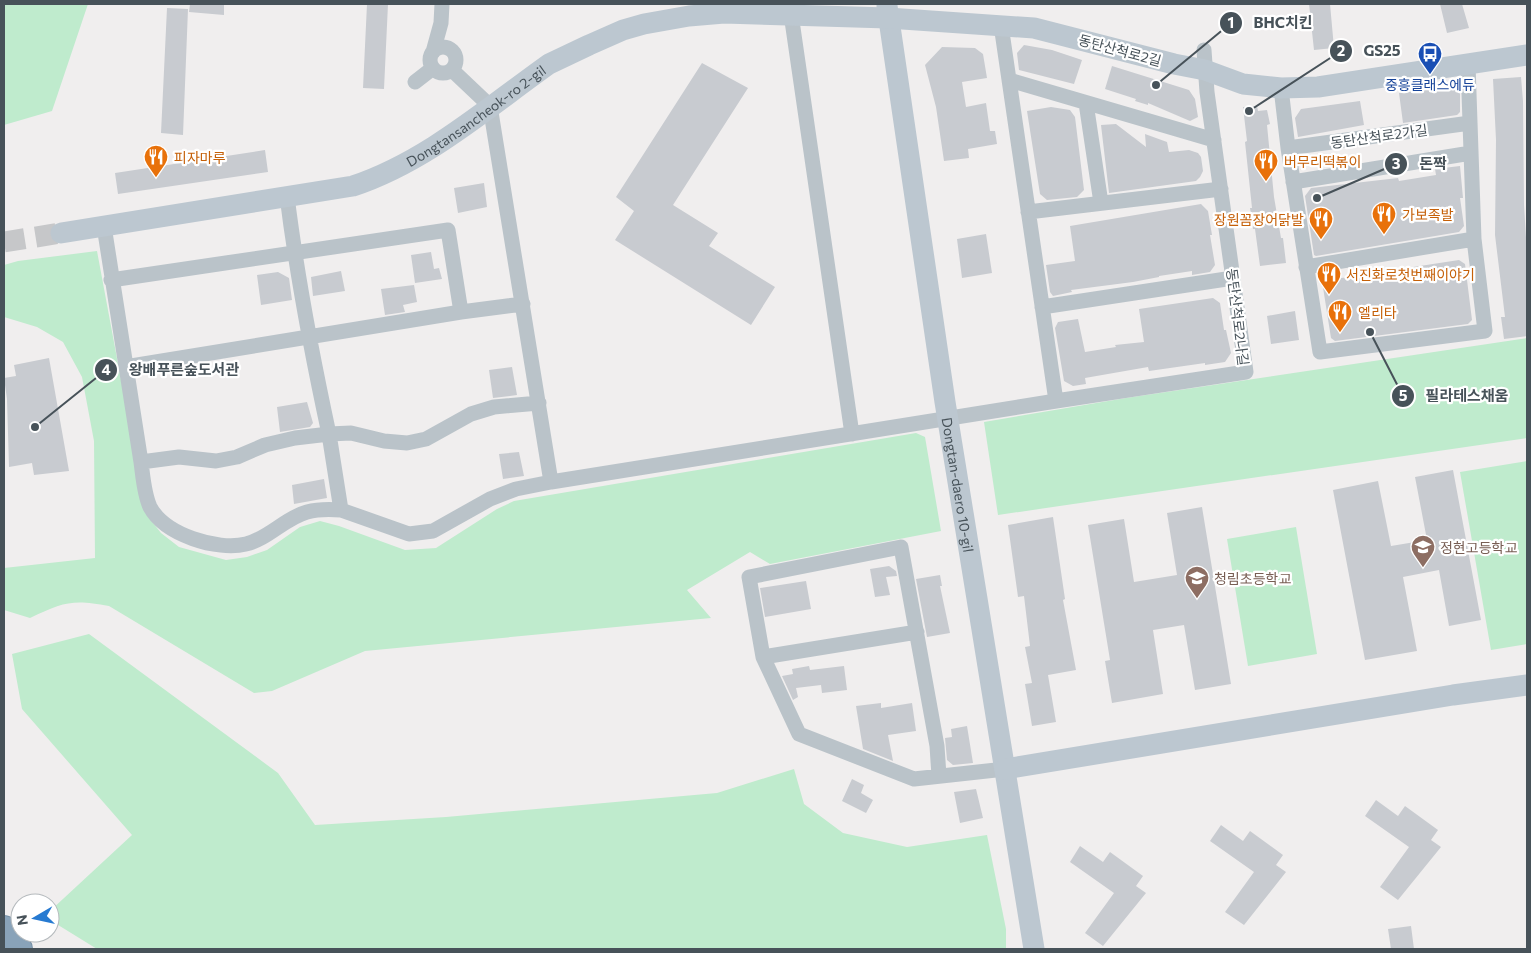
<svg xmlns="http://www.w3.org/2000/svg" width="1531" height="953" viewBox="0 0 1531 953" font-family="Commissioner,'Noto Sans KR',sans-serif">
<rect width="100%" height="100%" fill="#f0eeee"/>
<path fill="#bfebcd" d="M 4,4 L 88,4 L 52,111 L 4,125 Z
M 97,251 L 146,514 L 161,533 L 179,547 L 226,560 L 247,557 L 267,550 L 300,527 L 320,521 L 339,526 L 405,550 L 436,548 L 497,509 L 514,501 L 916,433 L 925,437 L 941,531 L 770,564 L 750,552 L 687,590 L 711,618 L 365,651 L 272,691 L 254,693 L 109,606 C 73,599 63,602 30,618 L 4,610 L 4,568 L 95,558 L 94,441 L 82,377 L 63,342 L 37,327 L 4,317 L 4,265 L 18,261 Z
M 1527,338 L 1527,438 L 998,515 L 984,422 L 1126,398 Z
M 1527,461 L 1527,644 L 1491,650 L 1460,472 Z
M 1296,527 L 1317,654 L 1248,666 L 1227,539 Z
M 89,634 L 278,773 L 315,825 L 446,817 L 717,793 L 794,769 L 804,804 L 843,833 L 907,847 L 987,835 L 1006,929 L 1006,949 L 97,949 L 50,920 L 50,911 L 132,835 L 22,709 L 12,654 Z"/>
<path fill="#c8cbd0" d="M 190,4 L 224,4 L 224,15 L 189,12 Z
M 367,4 L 388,4 L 384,89 L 363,88 Z
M 1309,4 L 1330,4 L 1334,48 L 1314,50 Z
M 1440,4 L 1462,4 L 1469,28 L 1447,33 Z
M 167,8 L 188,9 L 183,135 L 161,133 Z
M 1024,45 L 1052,50 L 1082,60 L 1074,84 L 1019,70 L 1017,53 Z
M 942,47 L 975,48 L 983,54 L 987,78 L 962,82 L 966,107 L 986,103 L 990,131 L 995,131 L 997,144 L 968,149 L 969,158 L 944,161 L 936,107 L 925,65 Z
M 702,63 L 748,88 L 673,205 L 718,233 L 709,246 L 775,287 L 751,325 L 615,240 L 634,211 L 616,197 Z
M 1112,66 L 1189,90 L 1195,99 L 1198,117 L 1190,121 L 1148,103 L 1148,105 L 1135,101 L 1136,99 L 1105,89 Z
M 1521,77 L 1523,101 L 1524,205 L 1527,254 L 1527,336 L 1504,339 L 1501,317 L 1505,317 L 1495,235 L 1496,140 L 1493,79 Z
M 1452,87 L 1460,91 L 1460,112 L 1457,115 L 1403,123 L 1399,93 Z
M 1360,101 L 1364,125 L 1298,137 L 1295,118 L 1301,109 Z
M 1257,106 L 1258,111 L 1267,110 L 1270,124 L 1267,125 L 1274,197 L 1281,238 L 1283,238 L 1286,263 L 1260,266 L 1255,229 L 1253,229 L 1250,208 L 1252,208 L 1245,142 L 1247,141 L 1243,107 Z
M 1051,107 L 1070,110 L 1075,117 L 1084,190 L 1077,197 L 1047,200 L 1040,194 L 1027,111 Z
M 1116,124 L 1146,147 L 1145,134 L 1167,142 L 1169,152 L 1189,150 L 1198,153 L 1201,157 L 1203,171 L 1200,177 L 1196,181 L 1109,193 L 1101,125 Z
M 265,150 L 268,172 L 118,194 L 115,173 Z
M 1460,166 L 1463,198 L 1460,198 L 1464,226 L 1459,232 L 1316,256 L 1314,255 L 1305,196 L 1311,188 L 1398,178 L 1399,181 L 1436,175 L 1435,169 Z
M 484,183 L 487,207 L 458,213 L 454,188 Z
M 1201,204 L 1208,211 L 1212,235 L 1210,235 L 1215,265 L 1210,272 L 1192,275 L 1192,271 L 1159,276 L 1159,277 L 1133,282 L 1071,290 L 1072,292 L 1053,296 L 1050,292 L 1046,265 L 1075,261 L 1070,226 Z
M 986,234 L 992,273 L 962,278 L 957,239 Z
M 431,252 L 434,269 L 439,268 L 442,279 L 415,283 L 411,255 Z
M 1459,260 L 1465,264 L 1472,320 L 1468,324 L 1335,341 L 1331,338 L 1322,281 Z
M 341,271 L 345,291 L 313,296 L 311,277 Z
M 278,272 L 289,278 L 292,300 L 261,305 L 257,275 Z
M 414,285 L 417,302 L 403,305 L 405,312 L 385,315 L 381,289 Z
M 1213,298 L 1220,303 L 1224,330 L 1226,330 L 1231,353 L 1225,362 L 1205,365 L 1205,363 L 1149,371 L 1148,367 L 1085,378 L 1086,384 L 1073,386 L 1064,381 L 1055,328 L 1058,322 L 1078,319 L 1085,352 L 1116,347 L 1115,345 L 1144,342 L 1139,309 Z
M 1295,311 L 1299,340 L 1271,344 L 1267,316 Z
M 49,358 L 69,471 L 34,475 L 32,463 L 9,467 L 7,399 L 4,378 L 16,376 L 14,365 Z
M 512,367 L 517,395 L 493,398 L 489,370 Z
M 307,402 L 313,423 L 310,427 L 280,432 L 277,407 Z
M 519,452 L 524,476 L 503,479 L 499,454 Z
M 1453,470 L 1481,620 L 1449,626 L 1439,570 L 1403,577 L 1417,651 L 1365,660 L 1333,490 L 1378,481 L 1391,546 L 1427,540 L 1415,477 Z
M 324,479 L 327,498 L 294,504 L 292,485 Z
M 1202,507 L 1231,684 L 1195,690 L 1184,625 L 1153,630 L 1163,694 L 1112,703 L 1105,661 L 1110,660 L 1088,525 L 1124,519 L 1134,582 L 1177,575 L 1167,513 Z
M 1053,517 L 1065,599 L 1063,600 L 1076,670 L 1048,675 L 1056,722 L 1032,726 L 1025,684 L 1032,683 L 1025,647 L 1030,646 L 1024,596 L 1018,597 L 1008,525 Z
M 889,566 L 896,571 L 897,576 L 886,577 L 890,595 L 875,597 L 870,569 Z
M 940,575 L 942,586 L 940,586 L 950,633 L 927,637 L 916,579 Z
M 806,581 L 811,609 L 765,617 L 760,588 Z
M 809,666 L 810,670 L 844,666 L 847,690 L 822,693 L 821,685 L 796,688 L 798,697 L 793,700 L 782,676 L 793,674 L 792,669 Z
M 881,703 L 881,708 L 912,703 L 916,731 L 888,735 L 893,761 L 863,749 L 856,706 Z
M 967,726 L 973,763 L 953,765 L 947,760 L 945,738 L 952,737 L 951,729 Z
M 852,779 L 864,785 L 861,793 L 873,800 L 866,813 L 842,801 Z
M 976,789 L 983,818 L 960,823 L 954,792 Z
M 1376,800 L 1398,816 L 1405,806 L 1438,830 L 1431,840 L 1441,847 L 1398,900 L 1380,887 L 1409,847 L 1365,816 Z
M 1221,825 L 1243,841 L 1250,831 L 1283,855 L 1276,865 L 1286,872 L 1244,925 L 1225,912 L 1254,872 L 1210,841 Z
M 1080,846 L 1103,862 L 1110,852 L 1143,876 L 1136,886 L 1146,893 L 1103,946 L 1085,933 L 1114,893 L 1070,862 Z
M 1411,926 L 1414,949 L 1391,949 L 1388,929 Z"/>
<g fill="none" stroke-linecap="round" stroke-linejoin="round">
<path stroke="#c6c7c9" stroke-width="21" stroke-dasharray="21 11" stroke-linecap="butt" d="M 4,242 L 61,233"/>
<defs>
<path id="highway" d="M 4,930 L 18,949"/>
</defs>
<use href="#highway" stroke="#748ea4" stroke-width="30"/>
<path stroke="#bac3c9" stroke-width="15" d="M 791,14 L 852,434
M 1001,25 L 1056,401
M430 60a13 13 0 1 1 26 0a13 13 0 1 1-26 0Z
M 433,52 L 441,23 L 442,4
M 452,70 L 490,106 L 551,482 L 1056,401 L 1246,372 L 1207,92 L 1204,50
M 1009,80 L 1214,140
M 415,82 L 433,68
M 1281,88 L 1288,148 L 1320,352 L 1485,331 L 1474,239 L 1468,64
M 1086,103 L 1101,203
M 1288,148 L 1470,123
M 1293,182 L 1471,153
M 287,196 C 297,277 312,355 329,434 L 351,433 L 384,441 L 407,443 L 426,439 L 471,414 L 494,407 L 539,403
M 1028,212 L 1221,189
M 104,226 L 141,462 L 179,457 L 216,461 L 237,457 L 265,445 L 295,438 L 329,434 L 341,510 L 409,534 L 433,531 L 490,499 L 516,489 L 551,482
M 1306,267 L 1474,239
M 111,280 L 448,230 L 461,312
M 1042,307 L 1233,278
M 125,367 L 461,312 L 523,304
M 141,462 C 143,477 144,494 150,507 C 165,535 217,551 246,544 C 268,539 285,518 307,512 C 318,509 329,509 341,510
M 763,657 L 917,632
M 939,776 L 937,746 L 901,547 L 749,577 L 763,657 L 799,734 L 914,779 L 1005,769"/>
<g stroke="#bcc7d0" stroke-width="21">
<path id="s1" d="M 887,6 L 945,402 L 1034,949"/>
<path id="s2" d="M 61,233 L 353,186 C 426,162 487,108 549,64 L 589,45 L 623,30 L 644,24 L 689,16 L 724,13 L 888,18 L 1034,28 L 1174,64 L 1205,70 L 1243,84 L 1281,88 L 1318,87 L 1527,55"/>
<path d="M 1005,769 L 1453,695 L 1527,685"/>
</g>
<use href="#highway" stroke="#89a3b9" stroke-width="28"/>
</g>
<defs>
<symbol id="bus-pin" viewBox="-11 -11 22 30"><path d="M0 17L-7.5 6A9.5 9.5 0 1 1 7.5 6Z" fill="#1a4fb4" stroke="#fff"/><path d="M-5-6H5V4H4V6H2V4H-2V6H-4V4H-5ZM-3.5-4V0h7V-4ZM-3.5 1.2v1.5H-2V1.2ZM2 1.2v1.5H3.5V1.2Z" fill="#fff"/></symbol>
<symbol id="restaurant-pin" viewBox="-11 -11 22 30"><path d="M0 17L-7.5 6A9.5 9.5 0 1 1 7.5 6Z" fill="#e8710a" stroke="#fff"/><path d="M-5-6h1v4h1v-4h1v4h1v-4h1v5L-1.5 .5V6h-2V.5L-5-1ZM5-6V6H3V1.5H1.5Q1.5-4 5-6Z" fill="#fff"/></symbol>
<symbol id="school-pin" viewBox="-11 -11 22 30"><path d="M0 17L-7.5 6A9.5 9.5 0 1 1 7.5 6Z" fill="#8d6e63" stroke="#fff"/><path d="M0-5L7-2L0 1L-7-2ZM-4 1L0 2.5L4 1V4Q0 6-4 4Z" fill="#fff"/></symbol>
</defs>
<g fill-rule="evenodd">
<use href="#bus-pin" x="1416" y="40" width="28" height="38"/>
<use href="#restaurant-pin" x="142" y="143" width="28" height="38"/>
<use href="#restaurant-pin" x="1252" y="147" width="28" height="38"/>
<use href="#restaurant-pin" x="1370" y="200" width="28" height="38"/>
<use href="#restaurant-pin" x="1307" y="205" width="28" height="38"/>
<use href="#restaurant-pin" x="1315" y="260" width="28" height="38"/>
<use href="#restaurant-pin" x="1326" y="298" width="28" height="38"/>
<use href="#school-pin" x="1409" y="533" width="28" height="38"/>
<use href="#school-pin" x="1183" y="564" width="28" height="38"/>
</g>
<g text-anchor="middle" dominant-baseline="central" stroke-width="4.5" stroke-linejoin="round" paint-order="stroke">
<g font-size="14" fill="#475259" stroke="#fff">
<text transform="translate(1120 50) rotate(15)">동탄산척로2길</text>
<text stroke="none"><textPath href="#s2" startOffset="438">Dongtansancheok-ro 2-gil</textPath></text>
<text transform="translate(1379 136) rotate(-8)">동탄산척로2가길</text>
<text transform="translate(1238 317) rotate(83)">동탄산척로2나길</text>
<text stroke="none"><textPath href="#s1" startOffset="484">Dongtan-daero 10-gil</textPath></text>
</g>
<g font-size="14" fill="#164399" stroke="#fff">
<text x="1430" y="84">중흥클래스에듀</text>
</g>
<g font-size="14" fill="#c56008" stroke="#fff" text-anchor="start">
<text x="174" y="157">피자마루</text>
<text x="1284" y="161">버무리떡볶이</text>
<text x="1402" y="214">가보족발</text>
<text x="1304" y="219" text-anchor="end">장원꼼장어닭발</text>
<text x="1346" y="274">서진화로첫번째이야기</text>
<text x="1358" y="312">엘리타</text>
</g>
<g font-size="14" fill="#785e54" stroke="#fff" text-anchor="start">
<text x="1440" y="547">정현고등학교</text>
<text x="1214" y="578">청림초등학교</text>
</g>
</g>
<path fill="none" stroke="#475259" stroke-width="2" d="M1156 85L1231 23M1249 111L1341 51M1317 198L1396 164M35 427L106 370M1370 332L1403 396"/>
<g fill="#475259" stroke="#fff" stroke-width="2">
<circle cx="1156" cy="85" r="5"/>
<circle cx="1249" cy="111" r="5"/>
<circle cx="1317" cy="198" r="5"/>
<circle cx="35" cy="427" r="5"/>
<circle cx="1370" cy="332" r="5"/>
<circle cx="1231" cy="23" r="12"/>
<circle cx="1341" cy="51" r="12"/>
<circle cx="1396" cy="164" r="12"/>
<circle cx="106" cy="370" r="12"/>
<circle cx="1403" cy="396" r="12"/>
</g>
<g font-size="15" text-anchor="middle" font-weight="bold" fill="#fff">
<text x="1231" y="28">1</text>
<text x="1341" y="56">2</text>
<text x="1396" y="169">3</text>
<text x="106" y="375">4</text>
<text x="1403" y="401">5</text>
</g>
<g font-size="15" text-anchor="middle" font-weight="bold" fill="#475259" stroke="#fff" stroke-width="4.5" stroke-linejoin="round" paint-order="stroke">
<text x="1283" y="28">BHC치킨</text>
<text x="1382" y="56">GS25</text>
<text x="1433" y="169">돈짝</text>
<text x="184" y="375">왕배푸른숲도서관</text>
<text x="1467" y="401">필라테스채움</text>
</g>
<rect width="1531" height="953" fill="none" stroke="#475259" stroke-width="10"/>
<g transform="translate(35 918) rotate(261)"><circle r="24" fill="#ffffff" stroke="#b5babd"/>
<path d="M0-4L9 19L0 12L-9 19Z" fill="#277ad1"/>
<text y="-8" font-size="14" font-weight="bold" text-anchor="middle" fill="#475259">N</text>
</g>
</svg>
